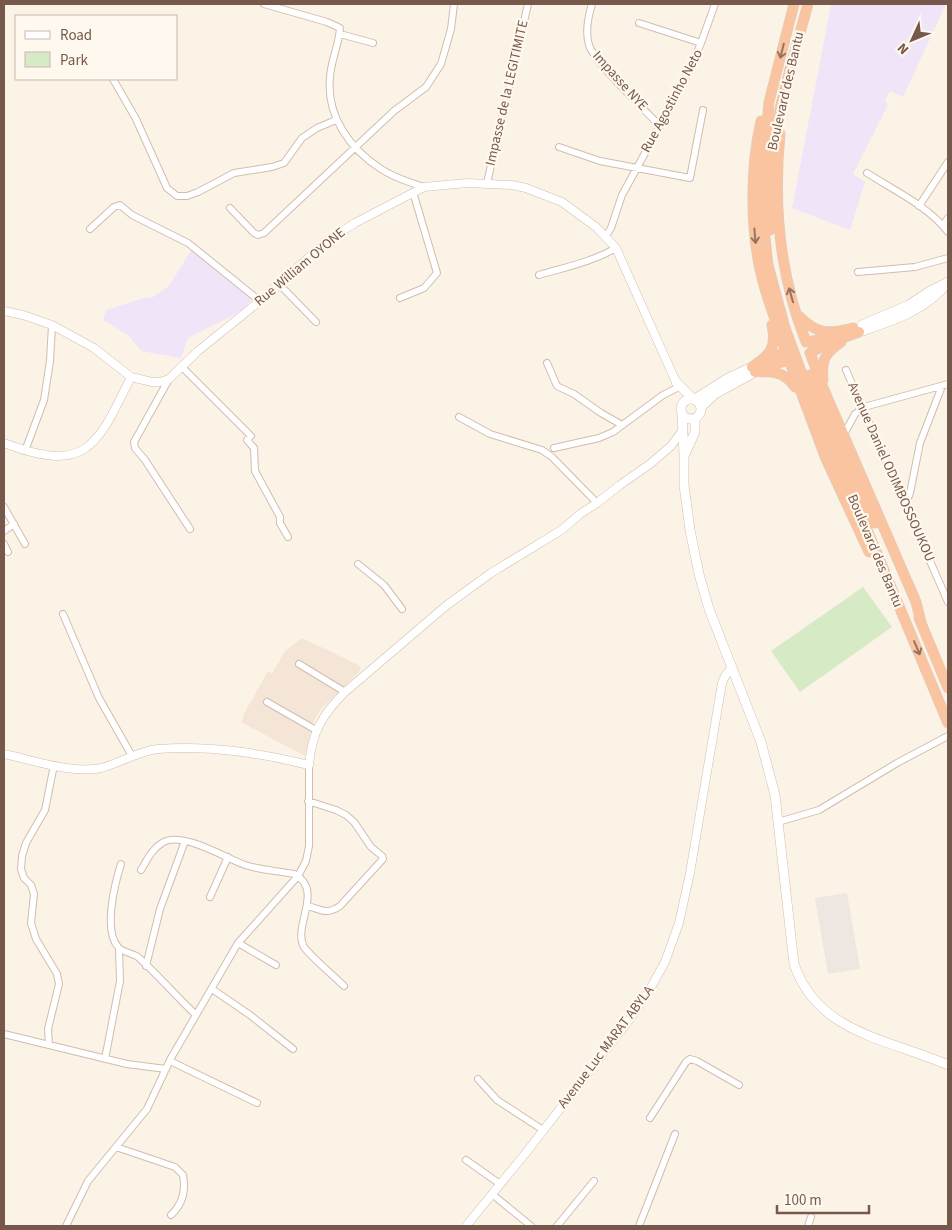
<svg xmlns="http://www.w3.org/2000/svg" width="952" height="1230" viewBox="0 0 952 1230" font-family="'Source Sans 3',sans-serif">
<rect width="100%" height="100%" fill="#fcf3e7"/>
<path fill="#f4e5d6" d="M 302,638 L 344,658 L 360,666 L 361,668 L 357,674 L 322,708 L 313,722 L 305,756 L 241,722 L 246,710 L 268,671 L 272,674 L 285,651 Z"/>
<path fill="#ede6e1" d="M 847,893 L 860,969 L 828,974 L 815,898 Z"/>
<path fill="#f0e4f9" d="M 835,4 L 946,4 L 903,97 L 890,91 L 885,99 L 888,105 L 853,174 L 865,182 L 850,230 L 792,208 L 831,5 Z
M 192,249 L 253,298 L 243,310 L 188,338 L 181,358 L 141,351 L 129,336 L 103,320 L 106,310 L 144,298 L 153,297 L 169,286 Z"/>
<path fill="#d6ebc5" d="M 863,587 L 892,627 L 800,692 L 771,651 Z"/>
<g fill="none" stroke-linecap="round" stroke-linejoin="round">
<defs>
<path id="minor" d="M 264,4 L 327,22 L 340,28 C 339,45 331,60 330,77 C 326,116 350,149 381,169 C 394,178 409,182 424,187
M 592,4 C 588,17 585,32 589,45 C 594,62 645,110 660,126
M 639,23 L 701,43
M 340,34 L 373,43
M 113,79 L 136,119 L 167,188 L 177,196 L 187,196 L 198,192 L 234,173 L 272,167 L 284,163 L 302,138 L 317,128 L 336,120
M 559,147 L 600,161 L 690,178 L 703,110
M 867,173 C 895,191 928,206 948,232
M 487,183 L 528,4
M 919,206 L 948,162
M 230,208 L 254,233 L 258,235 L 264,233 L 394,111 L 426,87 L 441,64 L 451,29 L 454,4
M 943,225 L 948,218
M 90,229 L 114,207 L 120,205 L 132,215 L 188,243 L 260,301
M 606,236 L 611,228 L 622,195 L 683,84 L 701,43 L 715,4
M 858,272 L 915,267 L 948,258
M 539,275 C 566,267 592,262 616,248
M 279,284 L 316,322
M 400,298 L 424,288 L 437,273 L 413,192
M 547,363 L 557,386 L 574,394 L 601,413 L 622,425
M 182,367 L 251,436 L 247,440 L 254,448 L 255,471 L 280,517 L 280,523 L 288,537
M 846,370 L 948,602
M 169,379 L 134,442 L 135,448 L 145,460 L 190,529
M 459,417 L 490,434 L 542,450 L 552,457 L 597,503
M 844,434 L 855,414 L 864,407 L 948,384
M 554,448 L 599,438 L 613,432 L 663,395 L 677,388
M 25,451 L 44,400 L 50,361 L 52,325
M 906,503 L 910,493 L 920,443 L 942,386
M 4,507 L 25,544
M 4,531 L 14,524
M 4,544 L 8,552
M 358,564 L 384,585 L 402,609
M 63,614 L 99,698 L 132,756
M 299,664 L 345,692
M 267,702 L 316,730
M 778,822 L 819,810 L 897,763 L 948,736
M 121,864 C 115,883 103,930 118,947 C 122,952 132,953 138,957 C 158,975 176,996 196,1015
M 141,870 C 147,860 152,849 162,843 C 181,830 225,858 245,865 C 260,870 278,871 294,874 C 325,890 292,926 304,947 C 310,956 335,977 344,986
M 210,897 L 228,857
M 308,906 C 322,910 327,915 340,906 L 383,859 L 382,856 L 371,847 L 354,822 L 346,815 L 336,810 L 308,801
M 238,943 L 276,965
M 146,966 L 160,909 L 185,841
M 212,989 L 250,1015 L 293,1049
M 4,1034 L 127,1064 L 166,1069
M 49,1045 L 48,1029 L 59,984 L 57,974 L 36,939 L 31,923 L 34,894 L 31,885 L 24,878 L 21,869 L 22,856 L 26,843 L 45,810 L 54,765
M 105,1059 L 120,981 L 119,949
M 170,1061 L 257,1103
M 478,1079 L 497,1100 L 543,1130
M 650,1118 L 686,1062 L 690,1059 L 697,1061 L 739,1085
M 116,1147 L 175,1167 L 183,1175 C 186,1191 183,1204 171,1215
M 466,1160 L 500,1184
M 492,1194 L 531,1226
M 66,1226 L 88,1181 L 147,1109 L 171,1058 L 238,943 L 298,876 L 306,861 L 309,846 L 309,765
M 557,1226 L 594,1181
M 639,1226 L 675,1134
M 808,1226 L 811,1217"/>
<path id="tertiary" d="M 4,311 L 23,315 L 52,325 L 94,348 L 131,377 L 152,382 L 160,382 L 169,379 L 198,351 L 260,301 L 328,240 L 355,223 L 424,187 L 467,183 L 512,185 L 526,188 L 562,202 L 596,227 L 616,248 L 676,382
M 4,443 C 87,475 97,446 131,377
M 4,754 C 33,760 71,774 101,768 C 121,763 138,751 158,749 C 210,745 259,753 309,765 C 312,732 322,715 345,692 L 447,605 L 491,573 L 563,529 L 580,514 L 597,503 L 620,485 L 650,464 L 671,446 L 682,431
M 466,1226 L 525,1154 L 629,1020 L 649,991 L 665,962 L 679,923 L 690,873 L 722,683 L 725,676 L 732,667"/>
<path id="secondary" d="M 862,325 L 909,305 L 930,291 L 946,283
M 859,332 C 891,321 926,311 948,282
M 676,382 L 692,398
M681 409a10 10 0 1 1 20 0a10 10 0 1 1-20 0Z
M 695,399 L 728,378 L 752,367
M 701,407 L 715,394 L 755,372
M 682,414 L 684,455 L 684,485 L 690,530 L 699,574 L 709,609 L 761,742 L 775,795 L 794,964 C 818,1034 889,1039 948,1065
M 685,454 L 695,432 L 695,419"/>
<path id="trunk" d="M 761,121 C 750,169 750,230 762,278 C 768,303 779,327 785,351 L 770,361
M 780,134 C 773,206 779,274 806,342 L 826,339
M 770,230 C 762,152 788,78 808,4
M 799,316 C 817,335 829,334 853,328
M 785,328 L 768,265 L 762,211 L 762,180 L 769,102 L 794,4
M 859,332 L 826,344 L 810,353 L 824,390 L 916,602 L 921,622
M 752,367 C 770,355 777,348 772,325
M 755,372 L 775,364 L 789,360 L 826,459 L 869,552
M 761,372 C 776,371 786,374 795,387
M 809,375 L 875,523
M 803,377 L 948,723
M 823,380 C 821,360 825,353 841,342
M 919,618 L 948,688"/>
</defs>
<use href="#minor" stroke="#d1bdaf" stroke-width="8"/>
<use href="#tertiary" stroke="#d1bdaf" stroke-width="9"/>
<use href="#secondary" stroke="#d4bdad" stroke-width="10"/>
<use href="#trunk" stroke="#d9d1cd" stroke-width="11"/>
<use href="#minor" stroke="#fff" stroke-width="6"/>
<use href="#tertiary" stroke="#fff" stroke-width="8"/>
<use href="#secondary" stroke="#fff" stroke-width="9"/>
<use href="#trunk" stroke="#f9c49f" stroke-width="10"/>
<defs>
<path id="trunk-bridge" d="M 785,328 L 803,377"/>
</defs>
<use href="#trunk-bridge" stroke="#d9d1cd" stroke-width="11" stroke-linecap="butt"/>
<use href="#trunk-bridge" stroke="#f9c49f" stroke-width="10"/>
</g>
<defs><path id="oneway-shaft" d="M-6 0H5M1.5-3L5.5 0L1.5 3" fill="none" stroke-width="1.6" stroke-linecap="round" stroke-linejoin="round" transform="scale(1.25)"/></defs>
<g stroke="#987460">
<use href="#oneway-shaft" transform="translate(782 51) rotate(104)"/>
<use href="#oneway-shaft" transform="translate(755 236) rotate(85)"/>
<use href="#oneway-shaft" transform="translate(791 295) rotate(-106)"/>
<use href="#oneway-shaft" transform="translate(917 648) rotate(67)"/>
</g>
<g text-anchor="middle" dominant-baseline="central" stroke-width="4.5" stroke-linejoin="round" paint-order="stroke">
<g font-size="14" fill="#77594b" stroke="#fff8ee">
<text transform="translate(620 81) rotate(48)">Impasse NYE</text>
<text transform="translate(786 91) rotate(-77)">Boulevard des Bantu</text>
<text transform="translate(507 93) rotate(-77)">Impasse de la LEGITIMITE</text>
<text transform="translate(672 101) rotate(-62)">Rue Agostinho Neto</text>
<text transform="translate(300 267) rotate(-40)">Rue William OYONE</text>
<text transform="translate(891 472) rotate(66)">Avenue Daniel ODIMBOSSOUKOU</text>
<text transform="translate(875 551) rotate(67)">Boulevard des Bantu</text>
<text transform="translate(606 1047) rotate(-53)">Avenue Luc MARAT ABYLA</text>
</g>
</g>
<rect width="952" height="1230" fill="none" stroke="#77594b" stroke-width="10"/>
<rect x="15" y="15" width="162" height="65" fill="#fff8ee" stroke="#c9b8ad"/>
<rect x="25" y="31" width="25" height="8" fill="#ffffff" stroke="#c9b8ad"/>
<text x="60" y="40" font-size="15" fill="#77594b">Road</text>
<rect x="25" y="52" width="25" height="15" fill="#d6ebc5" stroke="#c9b8ad"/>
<text x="60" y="65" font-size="15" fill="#77594b">Park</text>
<g transform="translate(912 40) rotate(226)" stroke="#fff8ee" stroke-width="4" paint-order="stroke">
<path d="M0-4L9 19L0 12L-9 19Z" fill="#77594b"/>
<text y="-8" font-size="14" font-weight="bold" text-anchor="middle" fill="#77594b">N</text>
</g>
<path d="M777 1205v8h92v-8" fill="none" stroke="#77594b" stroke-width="2.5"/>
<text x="784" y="1205" font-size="15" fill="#77594b" stroke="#fff8ee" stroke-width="4" paint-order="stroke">100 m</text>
</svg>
